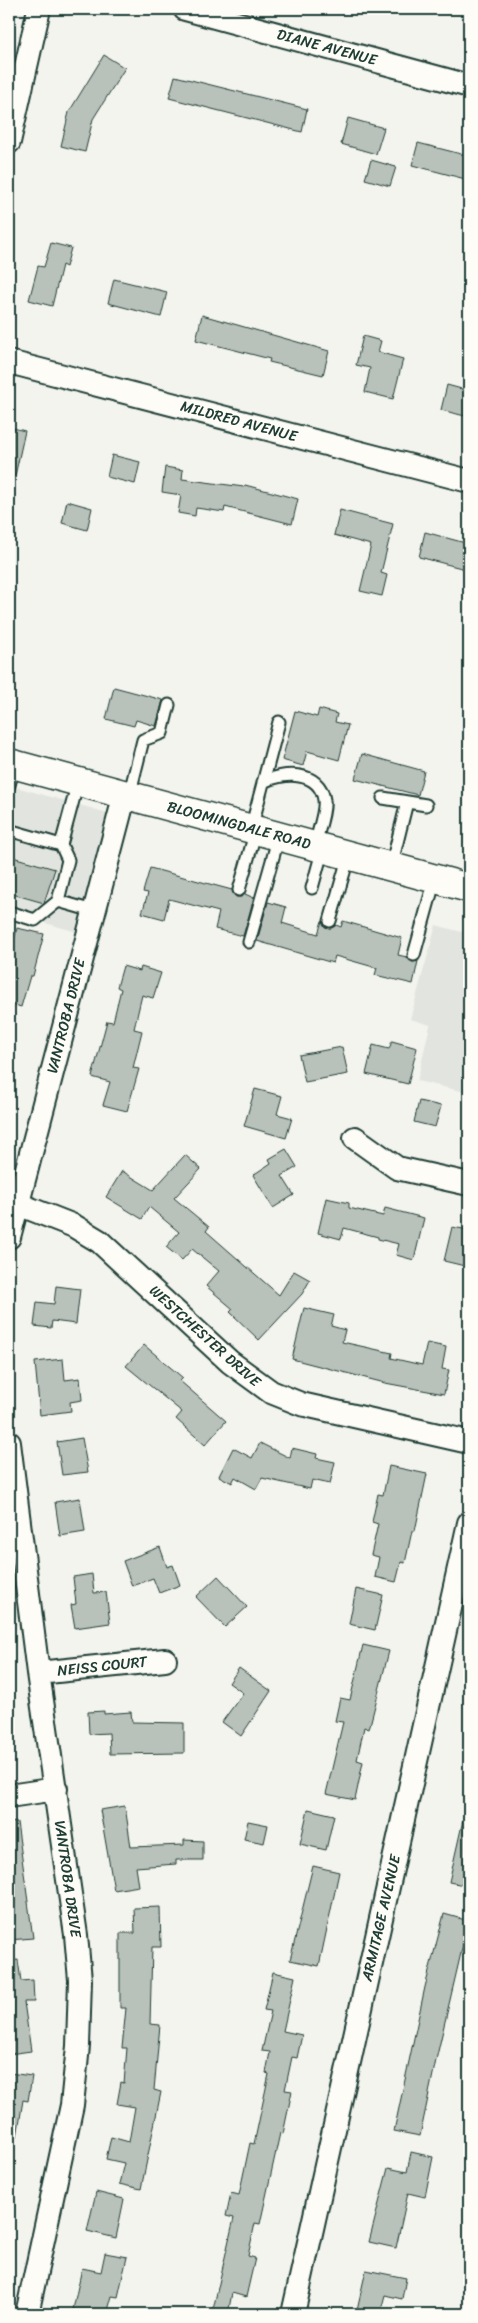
<svg xmlns="http://www.w3.org/2000/svg" width="478" height="2323" viewBox="0 0 478 2323" font-family="Sriracha,sans-serif">
<rect width="100%" height="100%" fill="#f4f4ef"/>
<filter id="ink" filterUnits="userSpaceOnUse"><feTurbulence type="fractalNoise" baseFrequency=".02" numOctaves="2"/><feDisplacementMap in="SourceGraphic" scale="10" xChannelSelector="R" yChannelSelector="G"/><feConvolveMatrix kernelMatrix="1 2 1 2 8 2 1 2 1" color-interpolation-filters="sRGB"/></filter>
<g filter="url(#ink)">
<path fill="#e2e5df" d="M 9,785 L 122,817 L 88,935 L 9,913 Z
M 436,925 L 469,934 L 469,1093 L 417,1081 L 430,1025 L 410,1019 Z"/>
<path fill="#b9c1bb" stroke="#1f3d34" d="M 104,55 L 125,68 L 93,119 L 85,152 L 61,146 L 69,112 Z
M 175,76 L 307,109 L 302,132 L 169,98 Z
M 348,118 L 384,128 L 376,154 L 341,144 Z
M 418,143 L 469,156 L 469,180 L 412,165 Z
M 371,160 L 396,167 L 390,186 L 365,179 Z
M 51,243 L 71,248 L 66,267 L 62,265 L 52,306 L 29,300 L 38,266 L 44,267 Z
M 114,279 L 167,292 L 161,317 L 108,303 Z
M 202,315 L 329,351 L 323,375 L 269,362 L 270,359 L 196,340 Z
M 363,336 L 381,341 L 378,352 L 403,359 L 393,399 L 365,392 L 370,368 L 356,365 Z
M 447,385 L 469,391 L 469,417 L 441,410 Z
M 9,427 L 25,431 L 15,476 L 9,475 Z
M 112,455 L 140,462 L 135,484 L 107,477 Z
M 165,467 L 183,470 L 182,479 L 244,487 L 245,485 L 298,499 L 292,524 L 225,507 L 224,512 L 196,508 L 195,516 L 178,513 L 181,495 L 162,492 Z
M 67,501 L 92,508 L 87,530 L 62,523 Z
M 340,510 L 393,524 L 381,573 L 387,575 L 382,596 L 360,591 L 371,545 L 334,535 Z
M 425,532 L 469,544 L 469,570 L 419,557 Z
M 114,687 L 163,700 L 156,726 L 136,720 L 134,726 L 106,719 Z
M 319,709 L 337,714 L 335,722 L 348,725 L 339,760 L 307,751 L 303,766 L 282,760 L 295,711 L 317,717 Z
M 362,754 L 424,771 L 418,795 L 355,779 Z
M 9,856 L 55,869 L 44,903 L 9,893 Z
M 150,868 L 232,890 L 236,897 L 241,897 L 245,894 L 254,898 L 243,936 L 215,929 L 219,912 L 169,899 L 164,919 L 142,913 L 148,893 L 143,892 Z
M 268,902 L 286,907 L 282,923 L 318,934 L 322,921 L 325,927 L 331,928 L 336,925 L 341,927 L 343,921 L 402,938 L 398,955 L 407,957 L 412,962 L 418,961 L 413,984 L 375,975 L 377,968 L 335,956 L 333,963 L 257,941 Z
M 17,928 L 44,934 L 33,976 L 30,976 L 21,1007 L 9,1003 L 9,962 Z
M 123,966 L 140,971 L 141,967 L 161,973 L 153,998 L 142,995 L 134,1029 L 142,1031 L 133,1068 L 139,1069 L 127,1111 L 103,1105 L 110,1082 L 92,1077 L 107,1021 L 113,1022 L 121,989 L 117,987 Z
M 392,1041 L 417,1048 L 408,1084 L 366,1074 L 373,1045 L 389,1049 Z
M 342,1047 L 348,1074 L 305,1082 L 299,1055 Z
M 255,1089 L 282,1096 L 277,1114 L 292,1118 L 286,1138 L 244,1126 Z
M 419,1101 L 441,1106 L 435,1127 L 414,1122 Z
M 286,1149 L 297,1167 L 282,1176 L 294,1195 L 273,1208 L 253,1175 L 271,1163 L 269,1159 Z
M 185,1155 L 201,1169 L 174,1198 L 209,1227 L 206,1231 L 279,1295 L 294,1271 L 310,1280 L 302,1294 L 259,1340 L 230,1312 L 233,1309 L 206,1286 L 219,1271 L 192,1249 L 182,1260 L 166,1247 L 179,1232 L 149,1207 L 142,1219 L 106,1197 L 122,1171 L 153,1190 Z
M 326,1198 L 349,1203 L 349,1208 L 383,1216 L 385,1208 L 424,1218 L 414,1260 L 396,1255 L 399,1244 L 378,1239 L 378,1237 L 344,1228 L 341,1239 L 318,1233 Z
M 452,1227 L 469,1230 L 469,1267 L 444,1261 Z
M 56,1286 L 80,1289 L 76,1324 L 52,1321 L 51,1328 L 34,1326 L 37,1302 L 54,1304 Z
M 304,1308 L 334,1315 L 331,1326 L 345,1330 L 342,1342 L 392,1353 L 391,1358 L 422,1365 L 427,1343 L 446,1347 L 442,1369 L 449,1370 L 444,1394 L 385,1383 L 292,1359 Z
M 144,1345 L 183,1378 L 180,1381 L 226,1421 L 205,1445 L 176,1419 L 182,1412 L 126,1366 Z
M 63,1359 L 65,1380 L 80,1378 L 82,1400 L 70,1402 L 71,1411 L 40,1415 L 35,1362 Z
M 82,1438 L 88,1472 L 62,1475 L 57,1442 Z
M 260,1443 L 290,1458 L 292,1448 L 317,1454 L 316,1458 L 335,1462 L 330,1484 L 312,1480 L 310,1489 L 262,1478 L 256,1489 L 235,1477 L 232,1483 L 219,1476 L 233,1448 L 252,1458 Z
M 389,1466 L 427,1474 L 415,1531 L 412,1531 L 405,1563 L 401,1562 L 396,1582 L 375,1577 L 379,1557 L 371,1555 L 378,1524 L 372,1522 L 378,1494 L 383,1495 Z
M 80,1498 L 85,1532 L 60,1536 L 55,1502 Z
M 160,1547 L 167,1567 L 173,1565 L 180,1585 L 159,1593 L 153,1578 L 132,1586 L 123,1561 Z
M 92,1574 L 94,1593 L 106,1592 L 110,1623 L 75,1628 L 71,1605 L 76,1604 L 73,1577 Z
M 218,1576 L 247,1607 L 225,1627 L 196,1597 Z
M 356,1589 L 383,1595 L 375,1630 L 349,1624 Z
M 363,1645 L 389,1651 L 369,1729 L 364,1727 L 357,1760 L 363,1762 L 355,1800 L 326,1794 L 343,1722 L 335,1721 L 340,1698 L 350,1700 Z
M 239,1668 L 271,1691 L 241,1736 L 222,1722 L 243,1693 L 229,1683 Z
M 104,1711 L 104,1714 L 131,1712 L 132,1722 L 184,1723 L 184,1753 L 110,1754 L 109,1733 L 89,1734 L 88,1712 Z
M 125,1806 L 131,1847 L 184,1845 L 184,1840 L 203,1841 L 203,1860 L 176,1860 L 176,1864 L 136,1867 L 139,1886 L 114,1890 L 100,1810 Z
M 308,1809 L 334,1815 L 326,1850 L 300,1844 Z
M 463,1820 L 469,1820 L 469,1886 L 449,1882 Z
M 248,1821 L 268,1825 L 264,1843 L 244,1839 Z
M 17,1822 L 33,1938 L 9,1940 L 9,1823 Z
M 313,1866 L 339,1872 L 319,1966 L 290,1960 Z
M 160,1907 L 161,1947 L 152,1947 L 150,2024 L 160,2025 L 154,2090 L 161,2092 L 141,2189 L 119,2184 L 124,2163 L 106,2159 L 111,2137 L 129,2142 L 135,2107 L 117,2104 L 121,2082 L 124,2083 L 127,2048 L 122,2048 L 126,2008 L 120,2008 L 120,1933 L 135,1933 L 134,1908 Z
M 444,1914 L 469,1921 L 469,1942 L 464,1940 L 436,2060 L 420,2136 L 394,2131 L 425,1987 Z
M 18,1960 L 21,1981 L 33,1980 L 34,2002 L 24,2002 L 31,2051 L 9,2054 L 9,1961 Z
M 273,1972 L 295,1977 L 283,2031 L 302,2035 L 297,2058 L 292,2057 L 285,2090 L 292,2091 L 283,2134 L 280,2133 L 260,2224 L 255,2223 L 248,2256 L 255,2258 L 246,2297 L 232,2293 L 228,2314 L 212,2314 L 234,2218 L 226,2216 L 231,2193 L 239,2195 L 250,2143 L 254,2144 L 269,2074 L 266,2073 L 270,2052 L 262,2051 L 271,2011 L 264,2010 Z
M 9,2073 L 32,2076 L 28,2101 L 23,2100 L 17,2137 L 9,2137 Z
M 411,2152 L 433,2157 L 425,2197 L 408,2193 L 396,2248 L 369,2242 L 388,2168 L 407,2172 Z
M 96,2192 L 124,2199 L 116,2238 L 87,2231 Z
M 105,2253 L 127,2257 L 118,2297 L 112,2296 L 107,2314 L 72,2314 L 82,2268 L 101,2272 Z
M 366,2270 L 406,2278 L 402,2299 L 385,2295 L 380,2314 L 356,2314 Z"/>
<g fill="none" stroke-linecap="round" stroke-linejoin="round">
<defs>
<path id="service" d="M 263,782 C 283,772 320,770 324,800 C 326,811 317,834 315,846
M 9,785 L 15,764
M 129,796 L 143,740 L 162,733 L 169,705
M 383,798 L 426,805
M 9,828 L 12,831 L 61,845 L 78,782
M 251,829 L 279,722
M 61,845 L 68,860 L 58,901 L 93,911
M 391,867 L 407,802
M 312,888 L 323,848
M 239,890 L 256,830
M 9,912 L 35,920 L 58,901
M 330,921 L 349,855
M 249,942 L 279,836
M 414,955 L 435,879"/>
<path id="minor" d="M 185,9 L 469,86
M 9,142 L 39,9
M 9,362 L 469,481
M 355,1138 L 397,1168 L 469,1184
M 18,1204 L 74,1226 L 99,1241 L 230,1362 L 271,1392 L 301,1404 L 469,1442
M 9,1237 L 125,794
M 9,1443 L 38,1673 L 76,1935 L 80,1980 L 78,2046 L 72,2105 L 27,2314
M 38,1673 L 165,1660
M 9,1796 L 56,1789
M 293,2314 L 469,1523"/>
<path id="secondary" d="M 9,763 L 469,888"/>
</defs>
<use href="#service" stroke="#1f3d34" stroke-width="15"/>
<use href="#minor" stroke="#1f3d34" stroke-width="26"/>
<use href="#secondary" stroke="#1f3d34" stroke-width="31"/>
<use href="#service" stroke="#fdfcf7" stroke-width="11"/>
<use href="#minor" stroke="#fdfcf7" stroke-width="22"/>
<use href="#secondary" stroke="#fdfcf7" stroke-width="28"/>
</g>
</g>
<g text-anchor="middle" dominant-baseline="central" stroke-width="4.5" stroke-linejoin="round" paint-order="stroke">
<g font-size="15" fill="#1f3d34" stroke="#fdfcf7">
<text transform="translate(327 47) rotate(15)">DIANE AVENUE</text>
<text transform="translate(239 421) rotate(15)">MILDRED AVENUE</text>
<text transform="translate(239 825) rotate(15)">BLOOMINGDALE ROAD</text>
<text transform="translate(66 1016) rotate(-76)">VANTROBA DRIVE</text>
<text transform="translate(205 1336) rotate(42)">WESTCHESTER DRIVE</text>
<text transform="translate(102 1666) rotate(-6)">NEISS COURT</text>
<text transform="translate(68 1879) rotate(82)">VANTROBA DRIVE</text>
<text transform="translate(381 1918) rotate(-77)">ARMITAGE AVENUE</text>
</g>
</g>
<rect width="478" height="2323" fill="none" stroke="#fdfcf7" stroke-width="30"/>
<rect x="15" y="15" width="448" height="2293" fill="none" stroke="#1f3d34" stroke-width="2" filter="url(#ink)"/>
</svg>
